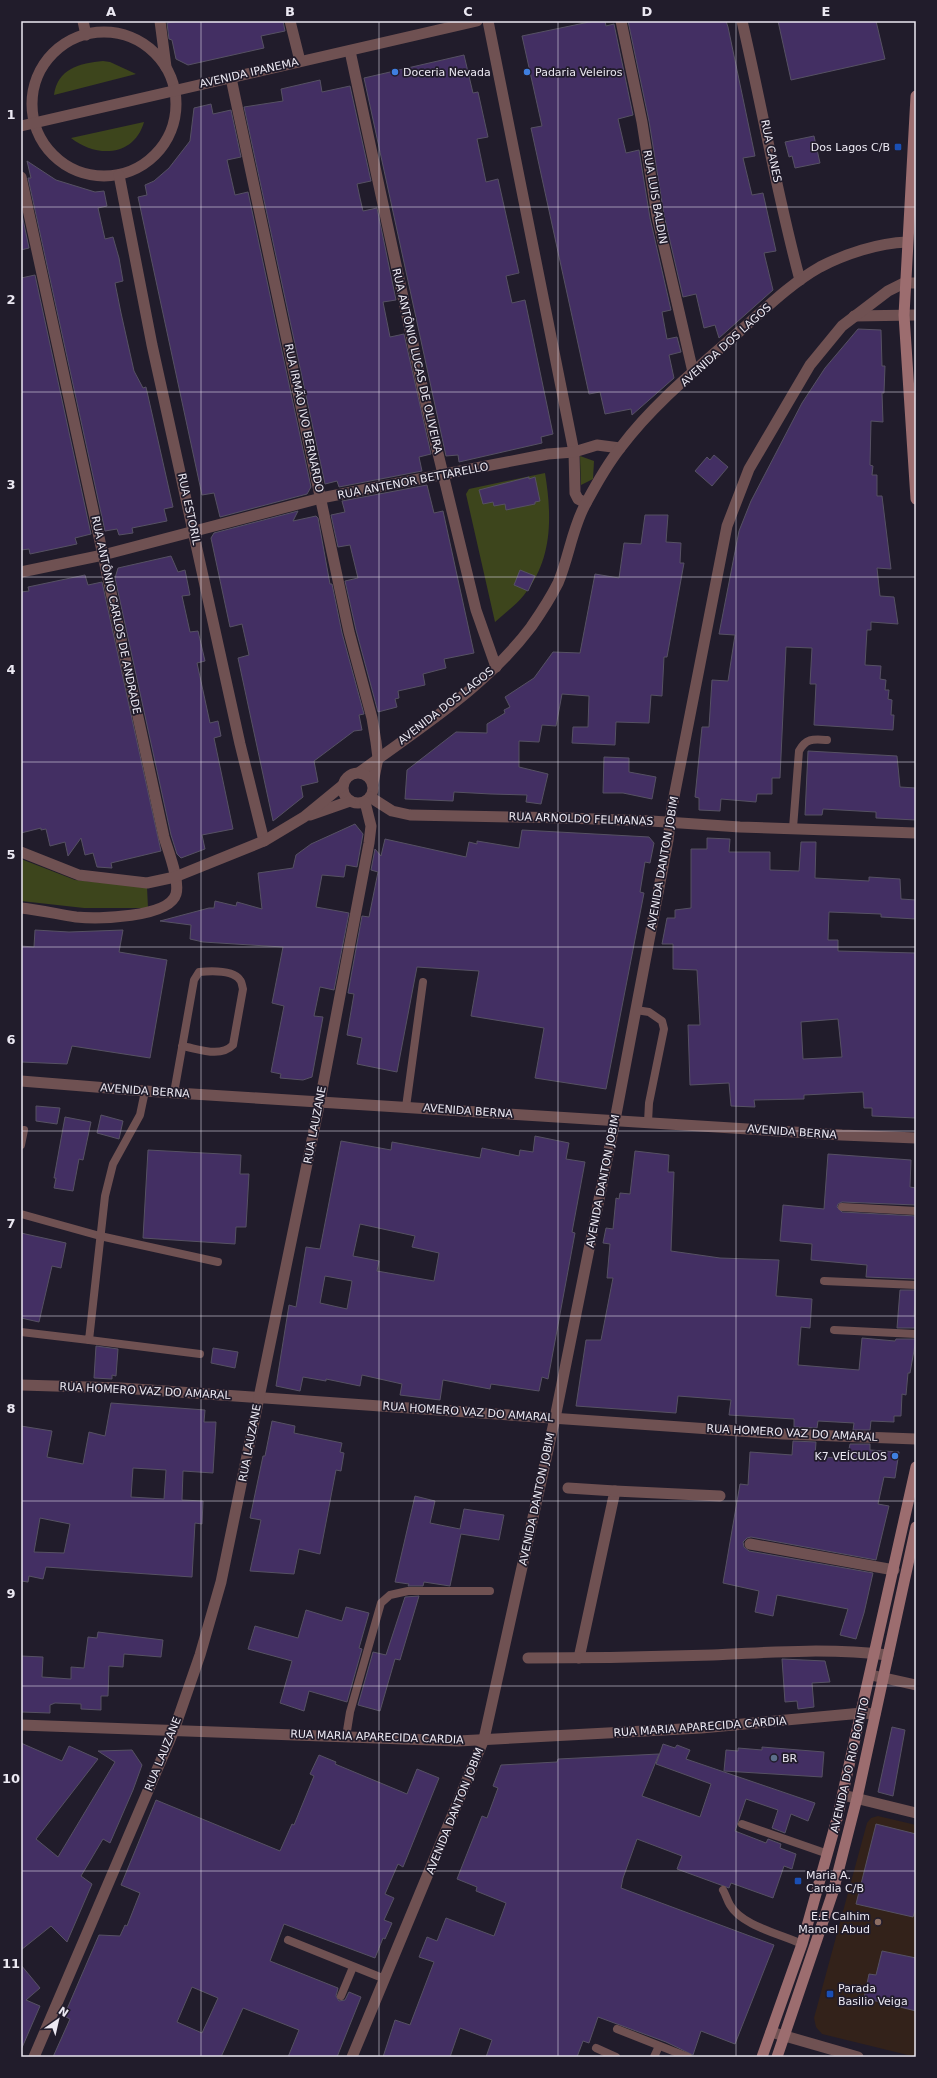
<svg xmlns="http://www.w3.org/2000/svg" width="937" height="2078" viewBox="0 0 937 2078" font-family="'DejaVu Sans',sans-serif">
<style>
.education{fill:#33221a}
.green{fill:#3d451c}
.building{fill:#432f63;stroke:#565163;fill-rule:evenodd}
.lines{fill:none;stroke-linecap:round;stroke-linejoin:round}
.service{stroke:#6f5152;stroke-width:8}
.minor{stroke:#6f5152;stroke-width:11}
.tertiary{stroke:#6f5152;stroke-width:11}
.secondary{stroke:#9c6d6f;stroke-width:11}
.grid{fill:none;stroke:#ebe8f2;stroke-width:1;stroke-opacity:0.55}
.shop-dot{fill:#3f7fe0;stroke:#211c2b;stroke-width:1.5}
.transit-dot{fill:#1a4fb4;stroke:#211c2b;stroke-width:1.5}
.service-dot{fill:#5c6f8a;stroke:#211c2b;stroke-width:1.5}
.education-dot{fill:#8d6e63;stroke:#211c2b;stroke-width:1.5}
.labels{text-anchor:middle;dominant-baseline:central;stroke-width:3.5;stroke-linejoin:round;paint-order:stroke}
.poi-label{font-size:11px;fill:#ebe8f2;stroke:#211c2b;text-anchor:start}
.street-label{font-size:11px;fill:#ebe8f2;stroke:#211c2b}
.neatline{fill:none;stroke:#ebe8f2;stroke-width:1.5}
.grid-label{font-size:13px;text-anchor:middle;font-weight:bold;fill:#ebe8f2}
</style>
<rect width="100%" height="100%" fill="#211c2b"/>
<!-- education -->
<polygon class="education" points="878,1816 916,1825 916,2057 822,2034 816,2027 814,2018 867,1823 871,1818"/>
<!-- green -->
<g class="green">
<path d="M103,61L110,62L136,74L54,95C57,69 80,63 103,61Z"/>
<path d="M144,122C134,157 96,158 71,138Z"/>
<polygon points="580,456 594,461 593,479 581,485"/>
<path d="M545,473C552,516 553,559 524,595C516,605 505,613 495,622L466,494L469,489Z"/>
<polygon points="21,859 75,880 147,887 148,908 84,908 21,901"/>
</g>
<!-- building -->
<g class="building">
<polygon points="178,21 283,21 285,31 261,36 264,48 188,65 176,59 172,40 169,39 167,23"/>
<polygon points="594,21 605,21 606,26 614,24 633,115 618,119 626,153 639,150 650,218 671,310 662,312 667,339 677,337 681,352 669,355 674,378 632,415 631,409 605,414 600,392 589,394 531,128 542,126 522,36"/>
<polygon points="628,21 726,21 728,27 755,156 743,158 752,195 763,193 776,251 764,253 773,290 719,338 715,325 704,328 696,294 683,297 664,215 649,121"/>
<polygon points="778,21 876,21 885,59 791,80"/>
<polygon points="464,55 473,93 478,92 488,137 477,139 486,182 498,179 519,273 506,276 512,303 525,300 553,434 541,437 542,443 459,462 458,455 446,456 364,78"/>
<polygon points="320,80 322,92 350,86 371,181 357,184 360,198 363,211 377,208 396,300 383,302 390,337 404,334 431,454 419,457 422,471 339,487 337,481 325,484 244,107 283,101 281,89"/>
<polygon points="211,104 213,114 231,110 241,157 227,160 235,195 248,192 311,487 307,494 220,517 214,493 202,495 138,197 147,195 145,185 154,181 169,168 190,141 194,108"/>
<polygon points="814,136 820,163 795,168 792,156 789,157 785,142"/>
<polygon points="27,161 56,180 95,192 104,191 107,206 98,208 105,239 113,237 119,258 123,281 115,283 121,313 134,371 143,388 146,387 173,507 164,509 167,521 132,528 133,533 119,535 117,529 105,531 28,178 31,178"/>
<polygon points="21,210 29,248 21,250"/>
<polygon points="35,275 91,534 75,538 77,544 30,554 29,549 21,550 21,278"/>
<polygon points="858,329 881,330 882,366 885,366 884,393 882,393 883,422 871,421 870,465 873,466 872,475 877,475 877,496 882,496 891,569 877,568 880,596 894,597 898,624 871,622 871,630 867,630 865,665 881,666 880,679 886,680 885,690 889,690 888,699 892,700 891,715 894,715 893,730 814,725 816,684 810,684 812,648 786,647 780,778 772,778 772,794 757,794 756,802 721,799 720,811 699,810 699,798 695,797 702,727 709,727 712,680 728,681 735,635 719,634 739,531 751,501 802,403 825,368"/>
<polygon points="714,455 728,467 712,486 695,471 707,457 710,460"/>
<polygon points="529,477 529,479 535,477 540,501 535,502 535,504 506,510 505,504 494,506 493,502 483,504 479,490"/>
<polygon points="427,485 434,513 443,511 474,653 444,659 446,668 423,674 425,685 398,691 399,698 395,699 397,707 378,712 356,630 345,581 358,578 350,545 338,547 331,515 345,512 342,501"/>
<polygon points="298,511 293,521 316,516 318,518 330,584 332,584 342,633 364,714 359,715 362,730 354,731 314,761 318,782 301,786 303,797 273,821 238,658 249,655 242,624 230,627 211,538 214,533"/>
<polygon points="645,515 668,515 666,542 681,543 680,563 684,563 667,657 664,657 662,696 651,695 649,723 616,722 615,745 572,743 573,727 588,727 589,696 562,694 556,726 542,725 539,742 519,741 519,767 548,774 541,804 526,802 527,795 491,794 454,792 453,801 405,799 407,770 456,732 487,733 487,724 505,713 504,710 510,707 505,697 534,678 553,652 580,653 595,574 619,578 624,543 641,544"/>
<polygon points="171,556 178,572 185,570 190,595 182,596 190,632 198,631 205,661 197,663 210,723 218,721 221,736 214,738 233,829 202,835 205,849 181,858 177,854 171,835 115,578 118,568"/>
<polygon points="520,570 535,576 528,591 514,585"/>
<polygon points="85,575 88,585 102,582 161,851 111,863 112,868 97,867 93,853 85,855 81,838 68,856 65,842 50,846 46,829 41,830 41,828 21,833 21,592 29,591 28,587"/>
<polygon points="808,751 897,756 900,787 916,788 916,820 876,818 876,812 823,809 822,815 805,815"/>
<polygon points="604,757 629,758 629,772 656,777 652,799 623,793 603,793"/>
<polygon points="355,824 363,834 357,867 346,865 344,877 322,875 316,907 349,913 334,990 320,987 314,1016 323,1017 312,1077 303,1080 280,1078 281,1074 271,1072 284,1006 272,1003 283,947 203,942 190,939 191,925 160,921 209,908 214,908 215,901 236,906 237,902 262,909 258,873 293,868 296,855 311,844"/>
<polygon points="522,830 649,837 654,843 650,863 645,862 640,892 644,893 606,1089 535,1078 544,1028 471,1016 479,971 417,967 397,1072 357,1064 362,1038 347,1035 354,994 348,993 362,916 369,917 378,872 371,870 375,849 381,856 385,839 466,857 469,842 477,844 477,841 519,848"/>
<path d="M707,838L730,839L729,852H770V870L799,871L801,842H816L815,878L869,881V877L900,879L901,899L916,900V919L881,917V914L829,912L828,940H838V951L916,953V1118L872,1116V1108H864L863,1092L804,1095V1099L754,1100L755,1107L731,1106L729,1083L690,1085L688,1025H700L697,970L673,969V944H662L667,918H675V910L691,908V849H707ZM838,1019L842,1057L803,1059L801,1022Z"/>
<polygon points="35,930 69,932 123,930 119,952 167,960 150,1058 72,1046 67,1064 21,1062 21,946 34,947"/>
<polygon points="36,1106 60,1108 57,1124 36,1121"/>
<polygon points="101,1115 123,1121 119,1139 97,1133"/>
<polygon points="65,1117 91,1122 83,1160 79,1159 73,1191 54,1188 56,1178 54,1178"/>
<path d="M535,1136L569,1143L566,1159L585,1162L572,1232L575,1233L548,1379L542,1377L539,1391L491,1384L490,1389L443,1380L440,1400L400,1395L402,1384L362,1375L360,1386L326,1379V1381L303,1377L300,1391L276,1386L289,1305L296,1307L306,1247L320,1249L341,1141L391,1150L392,1142L480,1158L482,1148L519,1156L520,1150L533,1152ZM360,1224L415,1236L412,1247L439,1253L434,1281L377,1271L379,1261L353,1256ZM325,1276L352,1281L347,1309L320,1303Z"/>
<polygon points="148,1150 241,1155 240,1174 249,1174 246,1227 236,1227 235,1244 143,1238"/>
<polygon points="635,1151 669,1155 668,1172 674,1172 671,1251 720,1258 779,1260 776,1296 812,1299 810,1328 801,1327 798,1365 859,1370 862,1338 895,1341 896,1339 916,1339 910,1373 908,1373 906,1395 902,1394 901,1416 894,1416 894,1422 871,1421 870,1430 853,1430 854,1423 818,1421 817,1428 794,1427 794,1419 729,1415 731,1400 678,1396 676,1413 576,1406 586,1340 601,1340 613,1278 607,1278 610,1244 603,1243 606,1228 613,1229 616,1198 619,1199 620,1193 630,1194"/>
<polygon points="828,1154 911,1160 910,1187 916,1188 916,1205 842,1202 838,1204 837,1207 842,1212 916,1216 916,1279 866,1277 867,1265 811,1260 812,1244 780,1241 783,1205 824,1209"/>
<polygon points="21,1233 66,1243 61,1268 52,1266 39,1322 21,1318"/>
<polygon points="900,1290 916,1290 914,1315 916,1315 916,1328 897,1328"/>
<polygon points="96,1346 118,1349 116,1376 112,1375 112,1379 94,1378"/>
<polygon points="213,1348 238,1352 235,1368 211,1363"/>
<path d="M111,1403L205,1410L204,1422H216L213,1473L183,1471L182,1500L203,1501L202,1524L195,1523L192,1577L46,1567L43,1579L29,1576L28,1582L21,1581V1426L52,1431L47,1457L83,1464L89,1432L105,1436ZM133,1468L166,1470L164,1499L131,1497ZM40,1518L70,1524L64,1553L34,1552Z"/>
<polygon points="272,1421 295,1426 294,1433 342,1443 340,1452 344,1453 341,1471 336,1470 320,1554 299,1549 294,1574 250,1571 261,1520 250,1518 263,1456 265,1456"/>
<polygon points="793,1441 816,1442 815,1456 847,1459 850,1444 870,1444 870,1450 899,1452 895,1478 884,1477 878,1504 889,1506 876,1560 751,1537 747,1538 743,1542 744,1547 749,1551 873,1573 864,1613 856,1639 840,1635 848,1609 777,1595 773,1616 755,1612 759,1591 723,1583 740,1484 748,1485 750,1452 792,1455"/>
<polygon points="415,1496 435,1501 430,1523 460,1529 464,1509 504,1515 499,1540 461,1534 450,1586 424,1582 423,1586 408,1586 409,1584 395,1582"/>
<polygon points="419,1596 400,1660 395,1659 380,1711 358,1705 373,1652 386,1655 405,1597"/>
<polygon points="346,1607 369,1613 359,1648 362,1649 347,1702 309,1691 304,1711 280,1703 292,1661 248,1649 255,1626 298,1638 306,1610 342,1621"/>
<polygon points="98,1632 163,1640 161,1657 124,1654 123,1667 109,1666 108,1696 101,1696 101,1710 81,1709 81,1704 55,1703 50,1705 50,1713 21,1712 21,1656 43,1657 42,1677 71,1679 71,1667 84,1668 88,1637 97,1638"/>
<polygon points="782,1659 825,1661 830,1682 812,1683 814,1707 798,1709 797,1701 785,1702"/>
<polygon points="892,1727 905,1730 893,1796 878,1792"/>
<polygon points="21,1743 62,1761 69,1746 98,1759 36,1839 58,1857 115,1762 98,1751 132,1750 142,1765 133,1790 110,1843 103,1839 81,1876 92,1884 67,1942 51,1926 21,1950"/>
<polygon points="663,1744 675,1748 677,1745 690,1750 686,1759 815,1803 808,1821 791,1814 785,1833 772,1828 778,1810 746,1799 735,1831 766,1843 768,1839 781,1844 780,1848 796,1854 792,1869 784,1866 773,1898 731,1883 729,1888 677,1869 682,1856 637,1839 623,1878 621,1888 774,1945 735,2044 701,2031 693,2055 666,2042 598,2017 589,2043 583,2041 577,2057 486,2057 492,2040 460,2028 450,2057 383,2057 395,2020 410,2025 434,1962 419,1957 427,1937 437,1941 446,1918 494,1936 506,1903 476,1891 477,1887 457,1879 482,1816 487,1818 498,1788 493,1786 501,1765 557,1762 558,1759 659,1754 642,1796 700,1817 711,1784 656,1764"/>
<polygon points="762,1747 824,1752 822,1777 724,1771 726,1750 738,1751 738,1748 762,1750"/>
<path d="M319,1755L336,1762L335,1764L407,1794L417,1769L439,1778L403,1867L398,1864L385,1894L394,1898L384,1920L392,1923L385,1939L383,1938L375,1958L284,1924L270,1961L338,1988L336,1996L339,2001L345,2000L349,1992L361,1997L337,2057H288L299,2030L243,2008L221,2057H53L70,2019L64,2016L99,1935L120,1936L125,1925L127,1926L140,1893L121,1885L156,1800L280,1851L292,1824L294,1825L314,1776L310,1774ZM192,1987L218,1998L202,2033L177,2022Z"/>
<polygon points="876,1824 916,1834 916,1907 913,1917 856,1904"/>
<polygon points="882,1951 916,1958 916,2011 864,1998 869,1974 876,1975"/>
<polygon points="21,1965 40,1988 26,2000 40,2006 21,2050"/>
</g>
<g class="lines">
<!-- service -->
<g class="service">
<path d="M793,828L799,751C806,738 813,739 827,740"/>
<polyline points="636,1010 649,1012 662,1021 664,1029 649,1103 648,1122"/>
<path d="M174,1093C181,1055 187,1018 194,980L199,972C210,971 233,970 240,980C242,982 242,986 243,989L233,1045C220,1058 199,1049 182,1046"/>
<polyline points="406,1107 423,982"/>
<polyline points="21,1145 24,1130"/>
<polyline points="842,1207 916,1211"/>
<polyline points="21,1214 100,1236 218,1262"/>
<polyline points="824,1281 916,1285"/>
<polyline points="834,1330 916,1334"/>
<polyline points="21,1332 89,1340 105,1196 113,1164 140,1115 145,1091"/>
<polyline points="89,1340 200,1354"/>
<polyline points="346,1737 350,1712 381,1603 390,1595 408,1591 490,1591"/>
<polyline points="742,1824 828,1854"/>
<path d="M723,1890C726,1895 727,1900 730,1905C742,1926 781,1934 802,1944"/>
<polyline points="288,1940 385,1979"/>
<polyline points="341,1996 353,1967"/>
<polyline points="617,2029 688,2057"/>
<polyline points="596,2048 616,2057"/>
<polyline points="654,2057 659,2046"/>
</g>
<!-- minor -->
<g class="minor">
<polyline points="83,21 86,35"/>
<polyline points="160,21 166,67"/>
<polyline points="290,21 300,61"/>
<polyline points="488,21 574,452 575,493 578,499 586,503"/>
<polyline points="621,21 642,122 657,216 693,372"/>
<path d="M742,21C762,107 777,195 800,280"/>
<circle cx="104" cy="104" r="72"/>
<polyline points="350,51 426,404 476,610 496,667"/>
<polyline points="231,78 349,632 372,718 376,742 378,758 373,783"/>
<polyline points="119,175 152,345 240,744 264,841"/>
<path d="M21,177L164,837C168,851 180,880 176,894C169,918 97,919 76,917C57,914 39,910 21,908"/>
<polyline points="854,316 916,315"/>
<polyline points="21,572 103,555 321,498 548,454 574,452 597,445 620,448"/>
<path d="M360,772C419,728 486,687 531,627C540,614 551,597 558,583C569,557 572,529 585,505C594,488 609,462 621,447C654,403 698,368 740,331C765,309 790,284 820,267C845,254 878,243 907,242"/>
<circle cx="358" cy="788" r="15"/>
<polyline points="370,797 392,811 410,815 567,818 651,821 740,827 916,833"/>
<polyline points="310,815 350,801"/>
<polyline points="21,852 79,875 147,883 175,877 264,841 304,817 343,785"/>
<polyline points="21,1081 145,1091 842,1135 916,1138"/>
<polyline points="21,1385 121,1388 783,1434 916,1439"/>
<polyline points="568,1488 615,1491 579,1658"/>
<polyline points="615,1491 720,1496"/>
<polyline points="750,1544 894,1570"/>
<path d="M528,1658C590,1658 651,1657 713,1655C771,1652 830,1648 888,1655"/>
<polyline points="871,1675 916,1685"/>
<polyline points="21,1725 458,1741 701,1728 862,1713 875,1714"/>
<polyline points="843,1795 916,1813"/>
<polyline points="771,2032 858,2057"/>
<polyline points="34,2057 174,1730 200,1655 221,1582 320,1101 369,843 371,826 365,802"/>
<polyline points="352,2057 484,1739 555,1418 615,1120 668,840 672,807 727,526 749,469 810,365 842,326 888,291 904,283 916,283"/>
</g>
<!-- tertiary -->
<polyline class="tertiary" points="21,126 477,21"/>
<!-- secondary -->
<g class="secondary">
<polyline points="916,96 904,315 916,499"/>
<polyline points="762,2057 802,1944 837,1819 916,1467"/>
<polyline points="777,2057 833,1892 857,1798 916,1527"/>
</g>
</g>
<!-- grid -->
<path class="grid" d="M201,21V2057M379,21V2057M558,21V2057M736,21V2057M21,207H916M21,392H916M21,577H916M21,762H916M21,947H916M21,1131H916M21,1316H916M21,1501H916M21,1686H916M21,1871H916"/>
<!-- markers -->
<g class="shop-dot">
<circle cx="395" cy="72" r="4"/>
<circle cx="527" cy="72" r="4"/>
<circle cx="895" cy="1456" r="4"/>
</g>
<g class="transit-dot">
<rect x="894" y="143" width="8" height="8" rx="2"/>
<rect x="794" y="1877" width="8" height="8" rx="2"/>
<rect x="826" y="1990" width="8" height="8" rx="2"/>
</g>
<circle class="service-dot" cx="774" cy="1758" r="4"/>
<circle class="education-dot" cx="878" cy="1922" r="4"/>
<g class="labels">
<!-- poi labels -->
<g class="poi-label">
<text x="403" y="72">Doceria Nevada</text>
<text x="535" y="72">Padaria Veleiros</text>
<text x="890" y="147" text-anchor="end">Dos Lagos C/B</text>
<text x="887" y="1456" text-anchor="end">K7 VEÍCULOS</text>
<text x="782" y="1758">BR</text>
<text x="806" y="1875">Maria A.<tspan x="806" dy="13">Cardia C/B</tspan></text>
<text x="870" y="1916" text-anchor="end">E.E Calhim<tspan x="870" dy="13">Manoel Abud</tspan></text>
<text x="838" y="1988">Parada<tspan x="838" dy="13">Basilio Veiga</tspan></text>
</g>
<!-- street labels -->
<g class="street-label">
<text transform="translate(249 73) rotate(-13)">AVENIDA IPANEMA</text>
<text transform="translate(771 151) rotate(78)">RUA CANES</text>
<text transform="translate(655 197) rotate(80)">RUA LUIS BALDIN</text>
<text transform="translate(726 345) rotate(-42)">AVENIDA DOS LAGOS</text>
<text transform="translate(417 361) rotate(77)">RUA ANTÔNIO LUCAS DE OLIVEIRA</text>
<text transform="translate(304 418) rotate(78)">RUA IRMÃO IVO BERNARDO</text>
<text transform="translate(413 481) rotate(-11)">RUA ANTENOR BETTARELLO</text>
<text transform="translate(189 509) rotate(78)">RUA ESTORIL</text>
<text transform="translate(116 615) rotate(78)">RUA ANTÔNIO CARLOS DE ANDRADE</text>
<text transform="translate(446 706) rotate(-38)">AVENIDA DOS LAGOS</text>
<text transform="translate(581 819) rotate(2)">RUA ARNOLDO FELMANAS</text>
<text transform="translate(663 863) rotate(-80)">AVENIDA DANTON JOBIM</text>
<text transform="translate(145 1091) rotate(4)">AVENIDA BERNA</text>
<text transform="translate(468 1111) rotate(4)">AVENIDA BERNA</text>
<text transform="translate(315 1125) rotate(-79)">RUA LAUZANE</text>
<text transform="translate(792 1132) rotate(4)">AVENIDA BERNA</text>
<text transform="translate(603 1181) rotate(-79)">AVENIDA DANTON JOBIM</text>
<text transform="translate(145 1391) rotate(3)">RUA HOMERO VAZ DO AMARAL</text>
<text transform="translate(468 1412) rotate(4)">RUA HOMERO VAZ DO AMARAL</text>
<text transform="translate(792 1433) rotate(3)">RUA HOMERO VAZ DO AMARAL</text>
<text transform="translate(250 1443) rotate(-79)">RUA LAUZANE</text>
<text transform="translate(537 1499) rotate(-78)">AVENIDA DANTON JOBIM</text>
<text transform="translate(700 1727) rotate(-4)">RUA MARIA APARECIDA CARDIA</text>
<text transform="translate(377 1737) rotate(2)">RUA MARIA APARECIDA CARDIA</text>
<text transform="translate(163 1754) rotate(-68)">RUA LAUZANE</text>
<text transform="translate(850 1765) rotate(-77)">AVENIDA DO RIO BONITO</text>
<text transform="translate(455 1811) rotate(-68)">AVENIDA DANTON JOBIM</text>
</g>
</g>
<!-- border -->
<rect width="937" height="2078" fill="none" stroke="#211c2b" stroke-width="44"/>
<!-- north arrow -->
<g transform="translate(58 2020) rotate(34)" stroke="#211c2b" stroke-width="3" paint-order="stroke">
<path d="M0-3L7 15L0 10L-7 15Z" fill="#ebe8f2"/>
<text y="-6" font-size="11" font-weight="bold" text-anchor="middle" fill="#ebe8f2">N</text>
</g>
<rect x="22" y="22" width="893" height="2034" class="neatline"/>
<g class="grid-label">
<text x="111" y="16">A</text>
<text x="290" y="16">B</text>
<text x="468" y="16">C</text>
<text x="647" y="16">D</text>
<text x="826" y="16">E</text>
<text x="11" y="119">1</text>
<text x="11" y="304">2</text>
<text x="11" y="489">3</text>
<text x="11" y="674">4</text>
<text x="11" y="859">5</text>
<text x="11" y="1044">6</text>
<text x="11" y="1228">7</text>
<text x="11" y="1413">8</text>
<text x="11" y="1598">9</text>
<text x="11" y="1783">10</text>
<text x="11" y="1968">11</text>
</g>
</svg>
